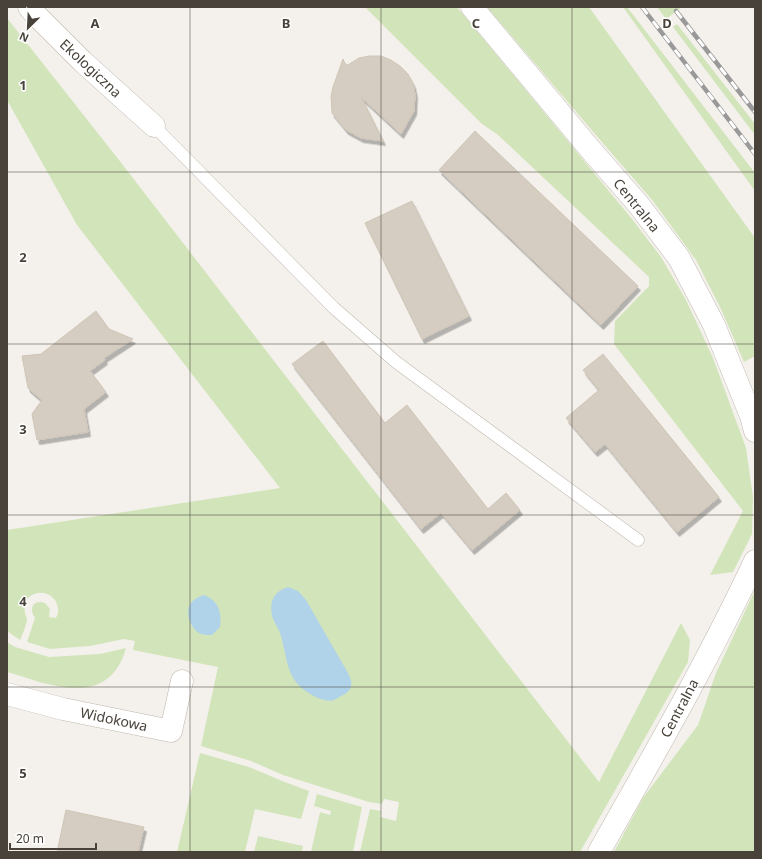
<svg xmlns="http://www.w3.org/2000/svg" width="762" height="859" viewBox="0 0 762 859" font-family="'Noto Sans',sans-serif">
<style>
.green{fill:#d2e4ba}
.water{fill:#b0d3e9}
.building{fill:#d5cdc2;stroke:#cfc5b6;filter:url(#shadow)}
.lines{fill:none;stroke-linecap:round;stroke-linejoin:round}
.lane-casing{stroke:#bfb9af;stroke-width:13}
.street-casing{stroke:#bfb9af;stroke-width:23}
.lane{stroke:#fff;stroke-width:12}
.street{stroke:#fff;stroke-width:22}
.rail-casing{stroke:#999;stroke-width:4.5}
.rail{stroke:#fff;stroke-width:3;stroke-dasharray:9;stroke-linecap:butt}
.grid{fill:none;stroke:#48423a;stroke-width:1;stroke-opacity:0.55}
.labels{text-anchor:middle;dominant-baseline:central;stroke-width:3;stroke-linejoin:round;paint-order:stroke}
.street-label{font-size:14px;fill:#48423a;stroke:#fff}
.grid-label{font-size:13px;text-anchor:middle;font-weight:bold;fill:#48423a;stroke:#fff;stroke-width:3;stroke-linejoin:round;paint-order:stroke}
</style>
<defs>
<filter id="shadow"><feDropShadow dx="2.5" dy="4.5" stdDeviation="0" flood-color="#0004"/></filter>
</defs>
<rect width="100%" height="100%" fill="#f4f1ec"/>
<!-- green -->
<g class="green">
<polygon points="365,7 457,7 632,219 661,257 686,300 713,358 746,448 753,497 752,534 733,572 710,575 743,511 614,344 615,321 649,286 649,277 497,134 482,124"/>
<polygon points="487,7 589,7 755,238 755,356 744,362 721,309 696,260 653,201 601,141"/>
<polygon points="623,7 627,7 755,173 755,191"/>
<polygon points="657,7 682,7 666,19"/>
<path d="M7,18L119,160L599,782L681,623L690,640L688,662L580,852H360L370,809L381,811L380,817L396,821L399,802L384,799L382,804L369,802L283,775L251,761L201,746L218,667L133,650L135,641L124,639L90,646L50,649L27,642L35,618C28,608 34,599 45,603L50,609L49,617L56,618C57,615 59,612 58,609C57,594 39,587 28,598C25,602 24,608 25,613C25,615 27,617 27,619C27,623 22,636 20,640L7,631V530L280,488L77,225L7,100Z"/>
<polygon points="677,24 755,124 755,135 673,27"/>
<polygon points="755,590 755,852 614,852 643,798 698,725 716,673"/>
<path d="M7,642L15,647L49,657L100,654L126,648C113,694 78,692 39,682C28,678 18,675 7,672Z"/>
<polygon points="200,753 249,767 282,781 309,791 301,819 255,809 245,852 177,852"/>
<polygon points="317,794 362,807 353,852 311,852 320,812 330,815 331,811 314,806"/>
<polygon points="258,836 303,846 302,852 254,852"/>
</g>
<!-- water -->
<g class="water">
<path d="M288,587L298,591L306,600L348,673C352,681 354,688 345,694C341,696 338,698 334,700C324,703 311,695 303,689C287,676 287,659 282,640C281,634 278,628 275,623C274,620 272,618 272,615C269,600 275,591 288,587Z"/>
<path d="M204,595C219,601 222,613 220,627L212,635C207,635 203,635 199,633C191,628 186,615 189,607C191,600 198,597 204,595Z"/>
</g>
<!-- building -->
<g class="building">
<polygon points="369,56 381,56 391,60 400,66 408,74 413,84 415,94 414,111 401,134 361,97 383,141 361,138 346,130 332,113 331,96 333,87 343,59 346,66 359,58"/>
<polygon points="475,131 638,286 601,325 439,170"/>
<polygon points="412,201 469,316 422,339 365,223"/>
<polygon points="96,311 109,329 133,339 104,358 105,360 90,371 106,392 84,409 88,432 37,440 32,414 42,400 28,388 22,356 41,354"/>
<polygon points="323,341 385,423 407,405 488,509 506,493 520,510 472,550 441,513 421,529 292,364"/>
<polygon points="603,354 719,497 677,532 605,444 595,452 566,418 599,390 583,370"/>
<polygon points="66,810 144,827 138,852 57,852"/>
</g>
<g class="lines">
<!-- lane casing -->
<g class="lane-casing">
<polyline id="lane" points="154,126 334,308 396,362 638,540"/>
</g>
<!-- street casing -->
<g class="street-casing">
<g id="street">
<polyline points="29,7 35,14 82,61 154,126"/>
<polyline points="472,7 590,149 638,204 679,258 714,325 751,416 755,431"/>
<polyline points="7,694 63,709 171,731 182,681"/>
<path d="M599,852C653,756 708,661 755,561"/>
</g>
</g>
<!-- lane -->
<use href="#lane" class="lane"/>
<!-- street -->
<use href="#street" class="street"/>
<!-- rail casing -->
<g class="rail-casing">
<g id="rail">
<polyline points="642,7 755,154"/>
<polyline points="676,11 755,112"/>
</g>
</g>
<!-- rail -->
<use href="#rail" class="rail"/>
</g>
<!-- grid -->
<path class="grid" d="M190,7V852M381,7V852M572,7V852M7,172H755M7,344H755M7,515H755M7,687H755"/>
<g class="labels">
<!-- street labels -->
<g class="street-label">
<text transform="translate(91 68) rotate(43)">Ekologiczna</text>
<text transform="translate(637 205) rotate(51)">Centralna</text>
<text transform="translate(679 708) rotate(-62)">Centralna</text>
<text transform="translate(114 719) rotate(12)">Widokowa</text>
</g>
</g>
<g class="grid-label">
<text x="95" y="28">A</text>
<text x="286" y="28">B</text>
<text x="476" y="28">C</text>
<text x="667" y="28">D</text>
<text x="23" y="90">1</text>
<text x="23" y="262">2</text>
<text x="23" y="434">3</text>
<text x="23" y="606">4</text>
<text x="23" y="778">5</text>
</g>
<!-- border -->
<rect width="762" height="859" fill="none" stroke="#48423a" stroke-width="16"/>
<!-- north arrow -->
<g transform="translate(28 28) rotate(204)" stroke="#ffffff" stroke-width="3" paint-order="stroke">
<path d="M0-3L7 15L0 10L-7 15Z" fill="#48423a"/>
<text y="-6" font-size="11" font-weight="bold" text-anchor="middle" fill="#48423a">N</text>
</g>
<!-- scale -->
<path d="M10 843v6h86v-6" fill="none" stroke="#48423a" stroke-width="2"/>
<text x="16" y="843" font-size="12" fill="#48423a" stroke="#ffffff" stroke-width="3" paint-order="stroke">20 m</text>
</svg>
